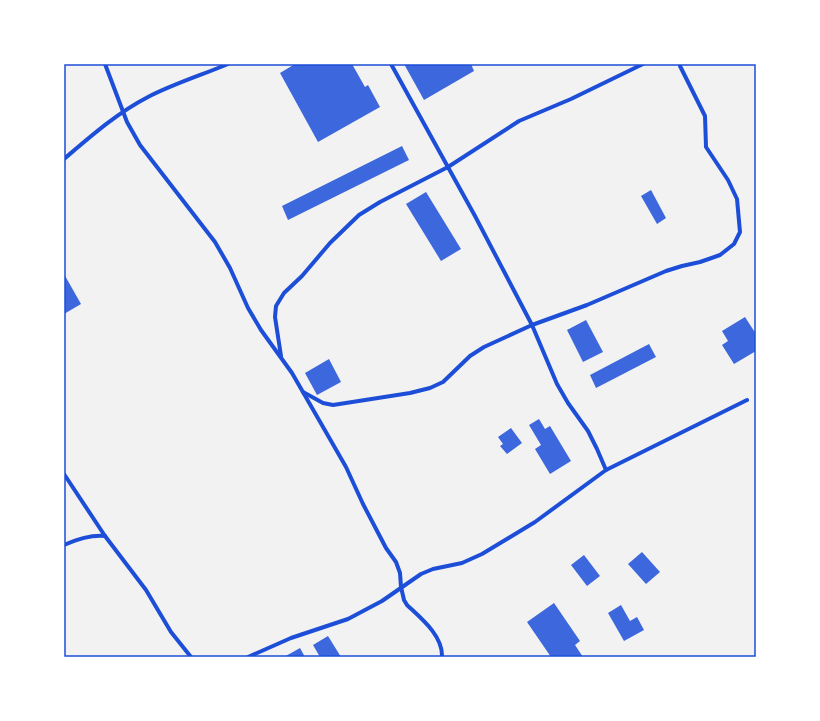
<svg xmlns="http://www.w3.org/2000/svg" width="820" height="721" viewBox="0 0 820 721" font-family="Figtree,sans-serif">
<style>
.building{fill:#3d67dc}
.lines{fill:none;stroke-linecap:round;stroke-linejoin:round}
.minor{stroke:#1d4ed8;stroke-width:4}
.neatline{fill:none;stroke:#1d4ed8;stroke-width:1.5}
</style>
<rect width="100%" height="100%" fill="#f2f2f2"/>
<!-- building -->
<g class="building">
<polygon points="295,64 352,64 365,87 368,85 380,107 318,142 280,73"/>
<polygon points="404,64 471,64 474,71 424,100"/>
<polygon points="402,146 409,160 288,220 282,206"/>
<polygon points="651,190 666,218 657,224 641,196"/>
<polygon points="426,192 461,249 441,261 406,204"/>
<polygon points="64,274 81,304 64,314"/>
<polygon points="745,317 756,334 756,351 734,364 722,345 728,341 722,331"/>
<polygon points="586,320 603,352 583,362 567,330"/>
<polygon points="649,344 656,357 596,388 590,375"/>
<polygon points="329,359 341,382 317,395 305,373"/>
<polygon points="539,419 545,429 550,426 571,461 550,474 535,449 541,445 529,425"/>
<polygon points="511,428 522,443 507,454 500,446 503,444 498,437"/>
<polygon points="642,552 660,572 646,584 628,564"/>
<polygon points="584,555 600,576 587,586 571,565"/>
<polygon points="554,603 580,641 575,645 583,657 551,657 527,622"/>
<polygon points="621,605 630,621 637,617 644,630 624,641 608,613"/>
<polygon points="328,636 341,657 320,657 313,645"/>
<polygon points="300,648 305,657 284,657"/>
</g>
<g class="lines">
<!-- minor -->
<g class="minor">
<path d="M105,64L127,122L140,145L215,242L230,268L248,308L261,330L292,373L346,467L363,504L386,548L396,562L400,573L401,587L404,600L407,605C422,619 443,636 442,657"/>
<polyline points="391,64 475,216 532,325 557,384 568,403 588,431 597,449 606,470"/>
<path d="M64,159C91,136 117,113 148,97C173,84 202,75 228,64"/>
<polyline points="281,356 275,317 276,306 284,293 302,276 330,243 359,215 380,202 448,167 519,121 571,99 643,64"/>
<polyline points="303,392 323,403 333,405 410,393 430,388 443,382 470,356 484,347 532,325 587,305 666,271 682,266 700,262 720,255 734,244 740,232 737,199 728,180 706,147 705,116 680,66"/>
<polyline points="64,474 105,536 146,590 171,632 191,657"/>
<path d="M64,545C78,539 90,535 105,536"/>
<polyline points="248,657 291,638 348,619 382,601 421,574 433,569 462,563 482,554 535,522 606,470 747,400"/>
</g>
</g>
<!-- border -->
<rect width="820" height="721" fill="none" stroke="#ffffff" stroke-width="130"/>
<rect x="65" y="65" width="690" height="591" class="neatline"/>
</svg>
